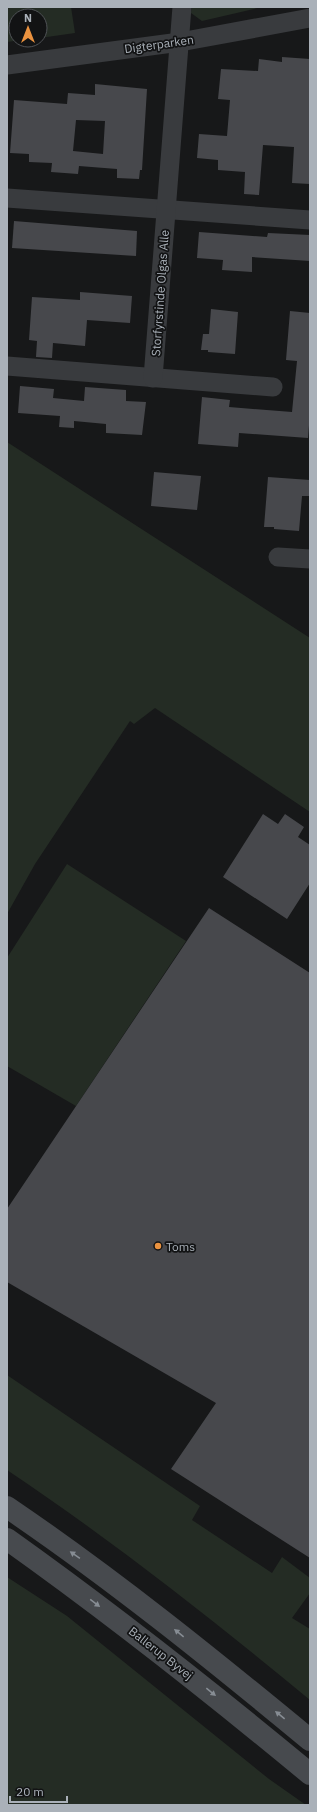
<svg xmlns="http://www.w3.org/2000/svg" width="317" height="1812" viewBox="0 0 317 1812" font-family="'IBM Plex Sans',sans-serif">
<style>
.green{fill:#242c24}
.building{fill:#47484c;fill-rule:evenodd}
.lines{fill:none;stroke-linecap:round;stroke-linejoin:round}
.street{stroke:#393b3e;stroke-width:19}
.secondary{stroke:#474a4e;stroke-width:22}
.oneway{fill:#878d94}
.poi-dot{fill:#ea923f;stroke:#121314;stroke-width:1.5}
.labels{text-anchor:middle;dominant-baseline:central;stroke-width:3.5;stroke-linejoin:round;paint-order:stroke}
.street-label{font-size:12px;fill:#aab1b9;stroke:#121314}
.poi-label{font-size:12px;fill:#aab1b9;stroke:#121314;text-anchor:start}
</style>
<rect width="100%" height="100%" fill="#171819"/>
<!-- green -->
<g class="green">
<polygon points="7,7 71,7 75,33 40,38 40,16 16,16 16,40 22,40 7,42"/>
<polygon points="192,7 262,7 202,21 191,13"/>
<polygon points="7,442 310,638 310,812 155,708 134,724 130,721 35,864 7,914"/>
<polygon points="67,864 186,941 76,1106 7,1066 7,958"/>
<path d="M7,1375L200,1506L192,1520L272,1573L282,1557L310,1578V1593L292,1618L310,1629V1700C212,1619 113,1541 7,1470Z"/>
<polygon points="7,1577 67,1616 269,1779 306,1805 7,1805"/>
</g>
<!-- building -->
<g class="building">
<polygon points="282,57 310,59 310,184 292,183 294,147 263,145 259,195 244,194 245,172 218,170 218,160 197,158 199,134 227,136 230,100 218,99 221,69 258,71 259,59 282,62"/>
<path d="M95,84L147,89L142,170H140L139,179L117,178V169L79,166L78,174L51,172L52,163L29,162V154L10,153L14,100L67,104L68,93L95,95ZM76,120L105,121L103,154L73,151Z"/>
<polygon points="14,221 137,231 136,256 12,248"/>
<polygon points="199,232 267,237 268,233 310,235 310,261 252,257 252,272 222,270 223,260 197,258"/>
<polygon points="80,292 132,296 130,323 87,320 85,346 53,343 52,358 36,357 37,341 29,340 32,297 80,300"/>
<polygon points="211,309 238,312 235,354 208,352 208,350 201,350 203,334 209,334"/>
<polygon points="290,311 310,313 310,413 308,438 239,433 238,447 198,444 202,397 230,400 229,407 292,412 297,361 286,360"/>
<polygon points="20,386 54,389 53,398 84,401 85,387 126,390 126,401 146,402 142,435 106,433 106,424 74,421 74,428 59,427 60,416 18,413"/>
<polygon points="154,472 201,476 197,510 151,506"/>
<polygon points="268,477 310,480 310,496 302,496 299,531 274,529 274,527 264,527"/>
<polygon points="263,814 278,824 285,814 304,827 298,837 310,845 310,883 287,919 223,877"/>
<polygon points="209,908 310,973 310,1558 171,1469 216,1403 7,1282 7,1209"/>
</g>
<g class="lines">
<!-- street -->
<g class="street">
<polyline points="7,65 180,42 310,18"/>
<polyline points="7,198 310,220"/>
<polyline points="7,366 273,387"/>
<polyline points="153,378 182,7"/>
<polyline points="278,557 310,559"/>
</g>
<!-- secondary -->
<g class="secondary">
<path d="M7,1507C113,1579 212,1659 310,1740"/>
<path d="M7,1539C111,1613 211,1692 310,1774"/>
</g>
</g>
<!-- one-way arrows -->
<defs><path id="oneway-solid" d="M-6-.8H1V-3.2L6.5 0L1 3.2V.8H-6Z"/></defs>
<g class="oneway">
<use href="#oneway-solid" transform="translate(75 1555) rotate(-145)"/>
<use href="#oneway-solid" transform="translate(95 1603) rotate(37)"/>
<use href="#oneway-solid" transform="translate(179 1633) rotate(-141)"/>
<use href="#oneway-solid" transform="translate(211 1692) rotate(39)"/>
<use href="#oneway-solid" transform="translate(280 1715) rotate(-141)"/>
</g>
<!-- markers -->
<circle class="poi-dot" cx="158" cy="1246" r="4"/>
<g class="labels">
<!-- street labels -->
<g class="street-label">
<text transform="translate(159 44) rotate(-8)">Digterparken</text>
<text transform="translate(160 293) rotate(-86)">Storfyrstinde Olgas Alle</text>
<text transform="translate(161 1653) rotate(38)">Ballerup Byvej</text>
</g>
<!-- poi labels -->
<g class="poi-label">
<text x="166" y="1246">Toms</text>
</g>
</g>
<!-- border -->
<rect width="317" height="1812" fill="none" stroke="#aab1b9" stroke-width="16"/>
<!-- north arrow -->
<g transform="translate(28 28)"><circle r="19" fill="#121314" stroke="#4f5256"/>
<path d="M0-3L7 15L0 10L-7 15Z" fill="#ea923f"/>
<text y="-6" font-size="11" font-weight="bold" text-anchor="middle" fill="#aab1b9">N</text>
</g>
<!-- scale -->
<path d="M10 1796v6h57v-6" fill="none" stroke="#aab1b9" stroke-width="2"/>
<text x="16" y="1796" font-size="12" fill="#aab1b9" stroke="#121314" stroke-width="3" paint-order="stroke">20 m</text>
</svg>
